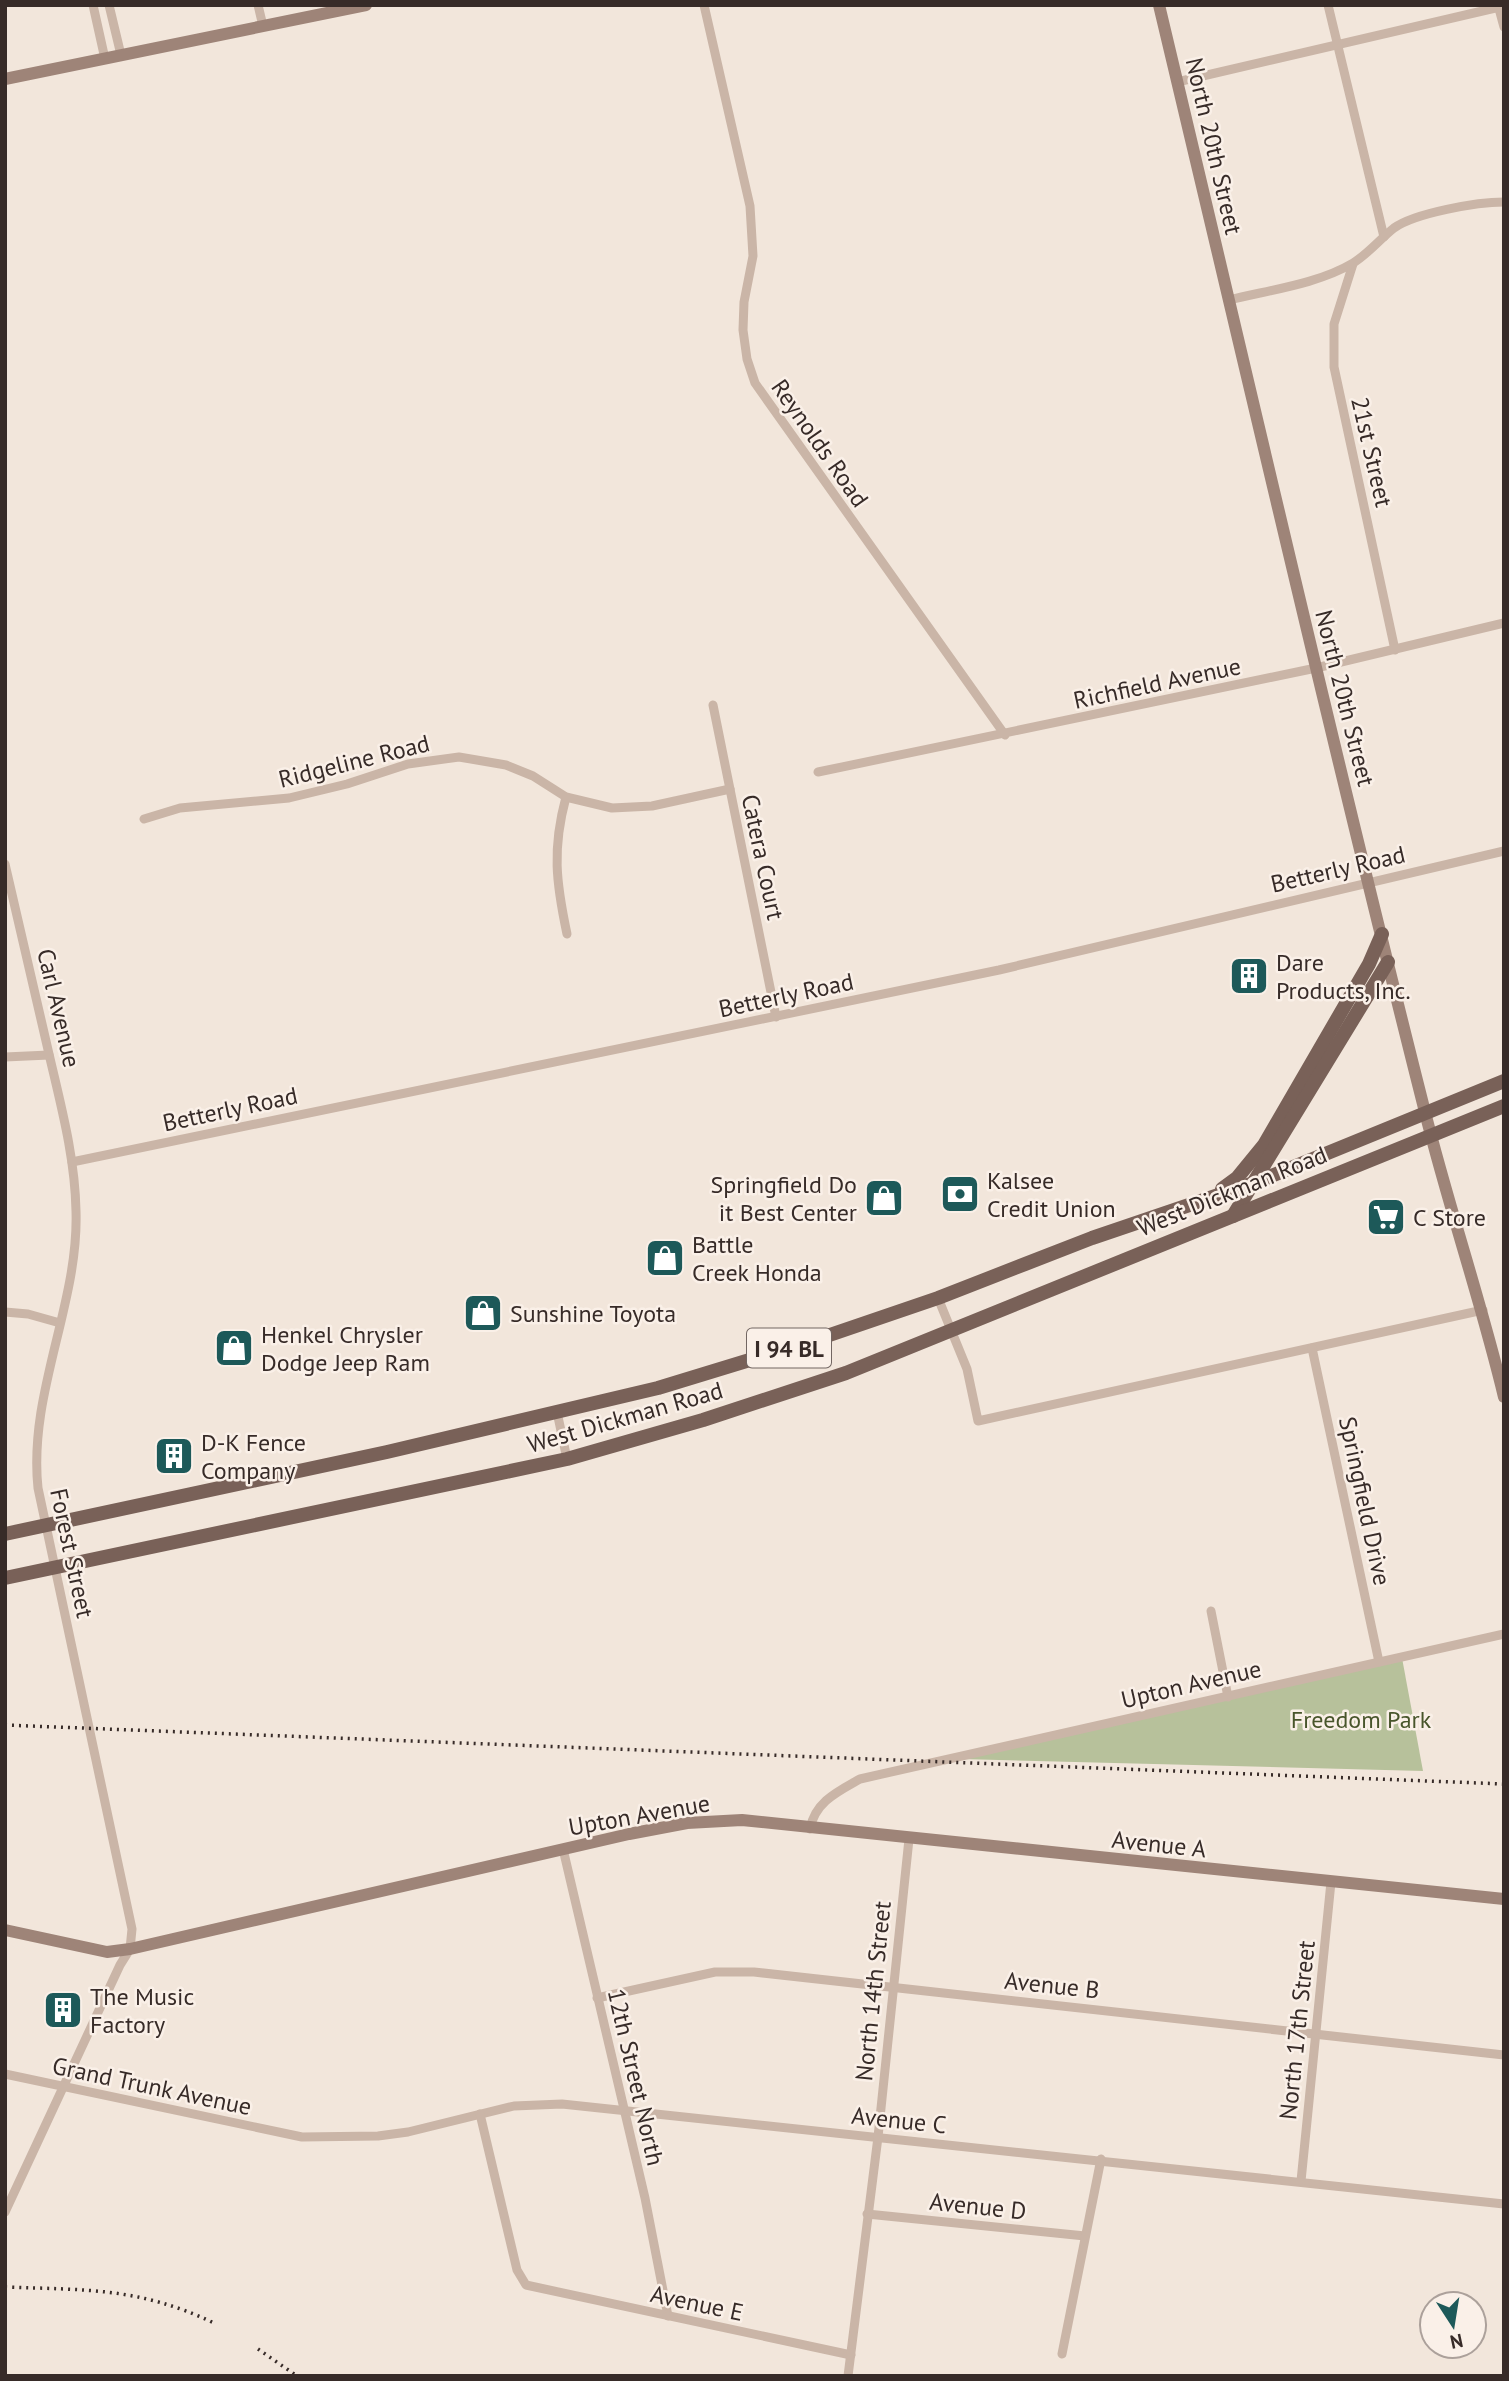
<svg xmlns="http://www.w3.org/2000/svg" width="1509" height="2381" viewBox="0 0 1509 2381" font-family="'PT Sans',sans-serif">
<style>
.green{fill:#b7c19b}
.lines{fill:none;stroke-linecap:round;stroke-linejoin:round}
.street{stroke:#cab5a7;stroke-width:9}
.secondary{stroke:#9e8478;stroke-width:12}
.primary{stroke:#796158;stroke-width:14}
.rail{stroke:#372b28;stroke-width:3.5;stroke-dasharray:2 5;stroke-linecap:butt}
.labels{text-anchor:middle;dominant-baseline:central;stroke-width:5;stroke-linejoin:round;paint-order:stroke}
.shield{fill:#faf0e8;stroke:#726662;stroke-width:2}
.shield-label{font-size:23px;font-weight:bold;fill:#372b28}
.street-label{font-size:24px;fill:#372b28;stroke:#faf0e8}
.poi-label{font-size:24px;fill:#372b28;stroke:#faf0e8;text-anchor:start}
.park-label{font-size:24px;fill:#48552b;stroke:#faf0e8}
</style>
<rect width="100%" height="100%" fill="#f2e6db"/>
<!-- green -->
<polygon class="green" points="1402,1658 1423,1771 961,1759"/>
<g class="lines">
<!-- street -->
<g class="street">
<polyline points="93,5 105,59"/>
<polyline points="109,5 121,55"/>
<polyline points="258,5 263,26"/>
<polyline points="704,5 750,206 753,256 744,302 743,330 747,359 755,383 1005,735"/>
<polyline points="1328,5 1384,237"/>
<polyline points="1498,5 1504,27"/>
<polyline points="1177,82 1504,6"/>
<polyline points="1353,264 1334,324 1334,367 1395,650"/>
<path d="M1229,300C1269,290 1318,284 1353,263C1368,254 1380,239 1394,228C1415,213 1477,202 1504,202"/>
<polyline points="713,705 776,1017"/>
<polyline points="818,772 1316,668 1504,623"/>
<path d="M566,797C552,849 556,882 567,934"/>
<polyline points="144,819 180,808 289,798 347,784 408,764 459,757 506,765 533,776 566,797 612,808 652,806 730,789"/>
<path d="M5,864C20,927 34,991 49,1054C61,1106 75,1157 76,1211C79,1304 28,1393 38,1488L132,1929L130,1949L120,1965L5,2212"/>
<polyline points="5,1057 49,1055"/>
<polyline points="72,1162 999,970 1504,851"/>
<polyline points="938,1298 967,1369 978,1421 1483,1310"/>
<polyline points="5,1312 28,1314 60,1323"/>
<polyline points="1312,1348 1379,1662"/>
<polyline points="557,1412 567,1459"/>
<polyline points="1211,1611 1228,1697"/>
<path d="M810,1829C815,1802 837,1792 860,1779L1504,1634"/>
<polyline points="563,1849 645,2198 668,2316"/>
<polyline points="597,1998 715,1972 754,1972 1504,2055"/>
<polyline points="5,2074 302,2137 378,2136 408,2132 514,2106 562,2104 1504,2204"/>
<polyline points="480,2114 517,2270 526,2285 851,2355"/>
<polyline points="1301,2181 1331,1882"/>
<polyline points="867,2214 1085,2236"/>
<polyline points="1062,2354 1101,2159"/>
<polyline points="848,2376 878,2137 909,1839"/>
</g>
<!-- secondary -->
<g class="secondary">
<path d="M1159,5C1247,374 1332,744 1425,1112C1449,1208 1481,1301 1504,1397"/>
<polyline points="5,79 366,5"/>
<polyline points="5,1930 107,1952 130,1949 629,1834 687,1823 742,1820 1504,1899"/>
</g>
<!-- primary -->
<g class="primary">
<polyline points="1222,1189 1237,1178 1264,1145 1369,964 1382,934"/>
<polyline points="1233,1216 1388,962"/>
<polyline points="5,1534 387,1452 658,1388 815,1340 938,1298 1092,1238 1254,1183 1504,1081"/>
<polyline points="5,1578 567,1459 703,1420 846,1373 1504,1106"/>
</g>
<!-- rail -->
<g class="rail">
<polyline points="5,1725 1504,1784"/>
<path d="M5,2287C86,2290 138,2287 214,2323"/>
<polyline points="258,2349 297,2376"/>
</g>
</g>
<!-- icons -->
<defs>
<g id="building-square" transform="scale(2.0125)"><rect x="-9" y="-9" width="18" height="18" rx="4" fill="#1d5959" stroke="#faf0e8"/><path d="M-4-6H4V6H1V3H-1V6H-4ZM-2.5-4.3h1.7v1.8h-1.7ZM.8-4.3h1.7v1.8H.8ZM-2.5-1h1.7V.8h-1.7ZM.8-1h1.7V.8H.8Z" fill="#fff"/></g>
<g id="bank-square" transform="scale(2.0125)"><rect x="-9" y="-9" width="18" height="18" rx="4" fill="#1d5959" stroke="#faf0e8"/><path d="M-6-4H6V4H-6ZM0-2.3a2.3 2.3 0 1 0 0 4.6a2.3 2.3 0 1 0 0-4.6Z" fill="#fff"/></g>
<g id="shop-square" transform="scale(2.0125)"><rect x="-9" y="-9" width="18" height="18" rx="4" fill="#1d5959" stroke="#faf0e8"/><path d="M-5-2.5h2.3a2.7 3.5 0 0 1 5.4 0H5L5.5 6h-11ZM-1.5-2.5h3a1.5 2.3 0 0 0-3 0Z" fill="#fff"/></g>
<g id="supermarket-square" transform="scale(2.0125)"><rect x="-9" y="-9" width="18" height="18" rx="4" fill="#1d5959" stroke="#faf0e8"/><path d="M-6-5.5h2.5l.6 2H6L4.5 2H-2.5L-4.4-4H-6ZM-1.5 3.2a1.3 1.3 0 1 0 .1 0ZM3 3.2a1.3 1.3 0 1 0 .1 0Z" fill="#fff"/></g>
</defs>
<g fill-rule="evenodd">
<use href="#building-square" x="1249" y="976"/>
<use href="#bank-square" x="960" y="1194"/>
<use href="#shop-square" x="884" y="1198"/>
<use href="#supermarket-square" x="1386" y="1217"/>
<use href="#shop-square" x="665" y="1258"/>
<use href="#shop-square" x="483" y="1313"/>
<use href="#shop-square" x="234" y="1348"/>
<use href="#building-square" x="174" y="1456"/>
<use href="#building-square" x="63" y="2010"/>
</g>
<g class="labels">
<!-- shield labels -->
<rect class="shield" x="747" y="1328.5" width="84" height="39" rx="5"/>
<g class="shield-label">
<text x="789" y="1348">I 94 BL</text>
</g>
<!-- street labels -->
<g class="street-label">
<text transform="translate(1214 146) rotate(77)">North 20th Street</text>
<text transform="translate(820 443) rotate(55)">Reynolds Road</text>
<text transform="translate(1372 452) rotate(77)">21st Street</text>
<text transform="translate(1157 683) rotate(-12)">Richfield Avenue</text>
<text transform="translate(1345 698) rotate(76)">North 20th Street</text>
<text transform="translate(354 761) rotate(-14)">Ridgeline Road</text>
<text transform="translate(763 857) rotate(78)">Catera Court</text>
<text transform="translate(1338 869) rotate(-13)">Betterly Road</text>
<text transform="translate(786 995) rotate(-12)">Betterly Road</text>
<text transform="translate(59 1008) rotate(77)">Carl Avenue</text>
<text transform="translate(230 1109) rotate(-12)">Betterly Road</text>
<text transform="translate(1232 1191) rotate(-22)">West Dickman Road</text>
<text transform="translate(625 1417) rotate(-16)">West Dickman Road</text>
<text transform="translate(1365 1501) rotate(78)">Springfield Drive</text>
<text transform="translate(72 1553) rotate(78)">Forest Street</text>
<text transform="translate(1191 1684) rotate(-13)">Upton Avenue</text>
<text transform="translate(639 1815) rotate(-10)">Upton Avenue</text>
<text transform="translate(1159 1844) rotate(6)">Avenue A</text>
<text transform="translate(1052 1985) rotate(6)">Avenue B</text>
<text transform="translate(873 1991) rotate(-84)">North 14th Street</text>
<text transform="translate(1297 2030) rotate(-84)">North 17th Street</text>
<text transform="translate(636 2077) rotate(77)">12th Street North</text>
<text transform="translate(152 2086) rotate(12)">Grand Trunk Avenue</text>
<text transform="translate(899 2120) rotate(6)">Avenue C</text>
<text transform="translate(978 2206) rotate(6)">Avenue D</text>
<text transform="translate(697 2303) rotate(12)">Avenue E</text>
</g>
<!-- poi labels -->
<g class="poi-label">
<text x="1276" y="962">Dare<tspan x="1276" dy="28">Products, Inc.</tspan></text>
<text x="987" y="1180">Kalsee<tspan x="987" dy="28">Credit Union</tspan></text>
<text x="857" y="1184" text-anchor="end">Springfield Do<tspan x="857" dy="28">it Best Center</tspan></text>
<text x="1413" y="1217">C Store</text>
<text x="692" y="1244">Battle<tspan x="692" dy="28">Creek Honda</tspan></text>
<text x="510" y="1313">Sunshine Toyota</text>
<text x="261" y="1334">Henkel Chrysler<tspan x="261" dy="28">Dodge Jeep Ram</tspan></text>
<text x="201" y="1442">D-K Fence<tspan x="201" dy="28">Company</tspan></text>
<text x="90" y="1996">The Music<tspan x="90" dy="28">Factory</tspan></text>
</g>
<!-- park labels -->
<g class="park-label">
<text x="1361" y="1719">Freedom Park</text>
</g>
</g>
<!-- border -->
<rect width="1509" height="2381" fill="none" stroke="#372b28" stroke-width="14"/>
<!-- north arrow -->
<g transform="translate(1453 2325) rotate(168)"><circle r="33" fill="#faf0e8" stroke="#aca19b" stroke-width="2"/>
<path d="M0-5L12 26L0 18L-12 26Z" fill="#1d5959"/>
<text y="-10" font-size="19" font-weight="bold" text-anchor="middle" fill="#372b28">N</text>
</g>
</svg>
